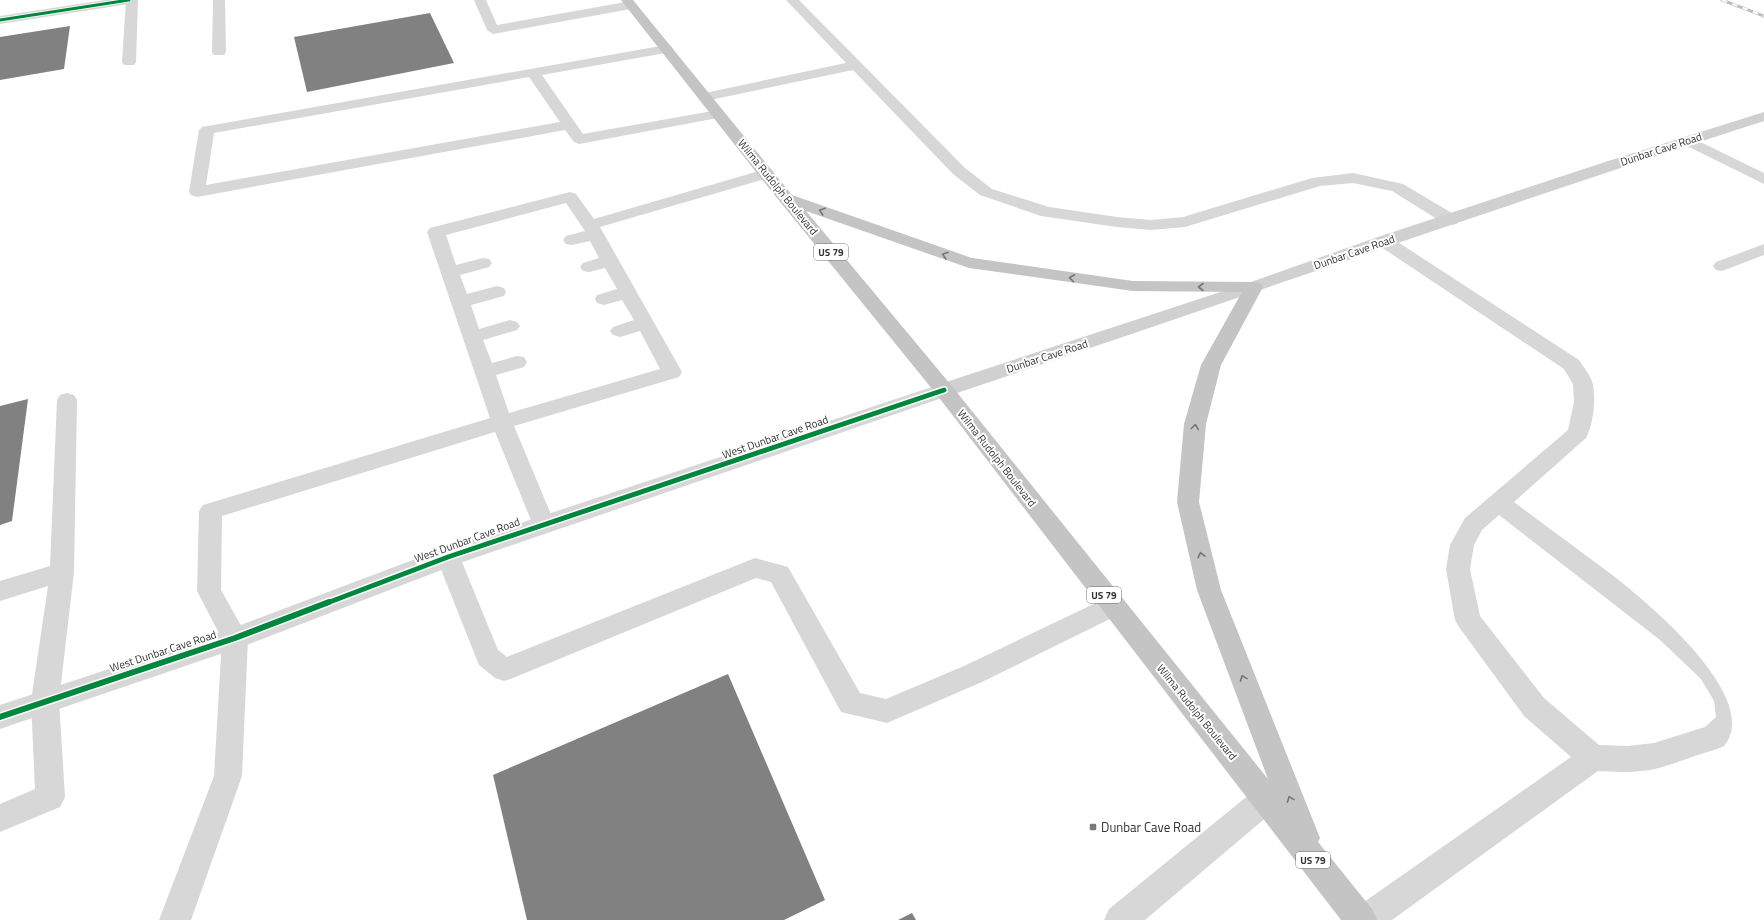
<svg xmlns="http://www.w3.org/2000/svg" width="1764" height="920" viewBox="0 0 1764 920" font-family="'Titillium Web',sans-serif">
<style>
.building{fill:#818181}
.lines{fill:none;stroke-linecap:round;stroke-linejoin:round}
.lane{fill:#d7d7d7;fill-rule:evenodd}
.street{fill:#d7d7d7;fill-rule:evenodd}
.secondary{fill:#d0d0d0;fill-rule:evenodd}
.highway{fill:#c4c4c4;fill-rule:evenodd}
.rail-casing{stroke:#bebebe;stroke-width:3}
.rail{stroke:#fff;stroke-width:2;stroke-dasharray:5.5;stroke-linecap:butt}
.cycleway-far2-casing{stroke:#fff;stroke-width:4.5}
.cycleway-far1-casing{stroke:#fff;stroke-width:8}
.cycleway-casing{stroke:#fff;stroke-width:9}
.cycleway-far2{stroke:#00873e;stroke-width:3}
.cycleway-far1{stroke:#00873e;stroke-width:5}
.cycleway{stroke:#00873e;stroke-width:6}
.oneway{stroke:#747474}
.poi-dot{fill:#7a7a7a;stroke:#fff;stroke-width:1.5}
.labels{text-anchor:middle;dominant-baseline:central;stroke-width:4;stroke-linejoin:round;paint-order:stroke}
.shield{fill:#fff;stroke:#707070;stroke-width:1}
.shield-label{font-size:10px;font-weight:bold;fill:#333}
.street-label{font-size:11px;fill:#333;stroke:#fff}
.near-poi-label{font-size:13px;fill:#333;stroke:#fff;text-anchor:start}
</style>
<rect width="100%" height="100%" fill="#fff"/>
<!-- building -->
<g class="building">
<polygon points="430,13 454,63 307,92 294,37"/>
<polygon points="70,26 64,69 0,80 0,37"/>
<polygon points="28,399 12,521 0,525 0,406"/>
<polygon points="728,674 825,900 784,920 527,920 493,775"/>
<polygon points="912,913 916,920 898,920"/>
</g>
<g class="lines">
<!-- lane -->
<g class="lane">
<polygon points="126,0 138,0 136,62 134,65 124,65 122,62"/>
<polygon points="213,0 225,0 226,52 224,55 214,55 212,52"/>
<polygon points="474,0 486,0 497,25 631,1 637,5 631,9 493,34 487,30"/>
<polygon points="786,0 799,0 965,168 992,189 1049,207 1117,217 1151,220 1183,217 1312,178 1353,173 1403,184 1457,216 1459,220 1457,224 1451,225 1445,224 1392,191 1353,183 1320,186 1185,227 1151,230 1117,227 1041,216 980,195 953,174 853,70 705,101 700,100 698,97 700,94 846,63"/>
<path d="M666,45L671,46L673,49L671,52L542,75L583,134L718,110L723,111L725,114L723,117L579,144L574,142L565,130L197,197L191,195L189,192L199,130L202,127ZM529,77L560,122L206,185L214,133Z"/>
<polygon points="1688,136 1764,173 1764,184 1683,144 1680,141 1683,138"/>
<path d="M766,169L772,171L774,174L772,177L600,227L682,372L679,377L514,426L555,524L551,530L543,533L535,530L495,432L222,516L221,590L248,638L242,776L191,920H159L214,776L222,639L197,591L199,511L203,505L490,418L427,232L430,228L570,192L576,194L594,219ZM566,203L585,231L566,236L563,240L566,244L572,245L590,241L599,258L583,263L580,267L583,271L589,272L605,268L617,289L597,295L595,299L597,303L604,305L622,300L634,320L613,327L610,331L613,335L620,337L640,331L660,369L509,413L496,375L524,367L527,362L524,357L517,356L492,363L483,340L517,330L520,326L517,322L510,320L479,329L471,305L504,296L506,292L504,288L497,286L467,294L460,275L489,267L492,263L489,259L483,258L456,265L446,235Z"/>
<path d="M1384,236L1390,237L1579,360C1584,368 1592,377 1593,385C1596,401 1593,425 1586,438L1514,502C1546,526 1579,550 1611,574C1645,600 1764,698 1724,746C1719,749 1710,751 1704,753C1688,758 1671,765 1655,769C1636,773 1616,772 1598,771L1392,920H1349L1354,909L1571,757L1524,716L1459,627L1455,620L1446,569L1450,545L1465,518L1568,430L1574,402L1573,384L1564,369L1378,245L1375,241L1378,237ZM1499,515L1660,640L1701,679L1714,701L1716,717L1705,727L1654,743L1628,746L1599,745L1544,698L1480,616L1470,569L1474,545L1482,530Z"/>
<polygon points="1764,244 1764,255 1722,271 1716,270 1713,266 1716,262"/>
<polygon points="67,393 74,395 77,400 74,572 59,701 65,797 60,807 0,832 0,804 35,789 31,701 48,586 0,601 0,581 50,566 57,400 60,395"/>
<polygon points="448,548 457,550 498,650 507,657 755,558 788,567 860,693 886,699 964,666 1104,599 1113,596 1122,599 1126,606 1122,613 982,682 887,723 841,712 771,582 756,578 513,678 504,681 495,678 479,665 436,557 439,550"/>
<polygon points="1266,785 1276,789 1281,799 1276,809 1145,920 1104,920 1109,909 1256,789"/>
</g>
<!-- street -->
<g class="street">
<polygon points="105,0 135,0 129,4 0,24 0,16"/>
<polygon points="944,383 951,385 954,390 951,395 457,564 244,646 0,729 0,705 230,629 439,550"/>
</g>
<!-- secondary -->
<path class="secondary" d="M1764,112V121C1492,209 1222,304 951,395L944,397L937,395L934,390L937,385L1248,283L1378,237L1602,163Z"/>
<!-- highway -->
<path class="highway" d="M621,0H633L792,195L972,258L1133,281L1254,282L1260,283L1263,287L1221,365L1206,424L1199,502L1221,590L1320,838L1318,842L1372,909L1377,920H1341L937,395L760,177ZM806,211L969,268L1133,291L1242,292L1201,365L1184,424L1177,502L1197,590L1268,779L951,385Z"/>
<!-- rail casing -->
<g class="rail-casing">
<polyline id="rail" points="1722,0 1764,16"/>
</g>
<!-- rail -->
<use href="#rail" class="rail"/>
<!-- cycleway-far2 casing -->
<g class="cycleway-far2-casing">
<polyline id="cycleway-far2" points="0,20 129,0"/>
</g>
<!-- cycleway-far1 casing -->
<g class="cycleway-far1-casing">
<polyline id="cycleway-far1" points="327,603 448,557 944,390"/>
</g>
<!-- cycleway casing -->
<g class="cycleway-casing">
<polyline id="cycleway" points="0,717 235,638 329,602"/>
</g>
<!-- cycleway-far2 -->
<use href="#cycleway-far2" class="cycleway-far2"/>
<!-- cycleway-far1 -->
<use href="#cycleway-far1" class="cycleway-far1"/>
<!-- cycleway -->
<use href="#cycleway" class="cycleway"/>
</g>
<!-- one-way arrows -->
<defs><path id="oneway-chevron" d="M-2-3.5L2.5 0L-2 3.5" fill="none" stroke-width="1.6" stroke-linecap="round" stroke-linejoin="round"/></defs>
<g class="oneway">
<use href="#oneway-chevron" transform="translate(822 211) rotate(-161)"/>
<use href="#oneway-chevron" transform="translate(945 255) rotate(-161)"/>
<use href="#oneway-chevron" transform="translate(1072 278) rotate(-172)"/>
<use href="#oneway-chevron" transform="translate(1201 287) rotate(-180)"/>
<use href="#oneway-chevron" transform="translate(1195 427) rotate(-82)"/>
<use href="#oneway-chevron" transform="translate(1201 555) rotate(-103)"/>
<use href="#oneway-chevron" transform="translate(1243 678) rotate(-111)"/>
<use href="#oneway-chevron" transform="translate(1290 799) rotate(-111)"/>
</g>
<!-- markers -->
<rect class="poi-dot" x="1089" y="823" width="8" height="8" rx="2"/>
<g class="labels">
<!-- shield labels -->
<g class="shield">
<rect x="814" y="244" width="34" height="16" rx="3"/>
<rect x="1087" y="587" width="34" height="16" rx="3"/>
<rect x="1296" y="852" width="34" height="16" rx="3"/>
</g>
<g class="shield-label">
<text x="831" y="252">US 79</text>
<text x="1104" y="595">US 79</text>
<text x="1313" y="860">US 79</text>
</g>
<!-- street labels -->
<g class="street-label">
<text transform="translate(1661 149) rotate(-18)">Dunbar Cave Road</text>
<text transform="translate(778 187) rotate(51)">Wilma Rudolph Boulevard</text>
<text transform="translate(1354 252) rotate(-19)">Dunbar Cave Road</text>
<text transform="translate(1047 356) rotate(-18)">Dunbar Cave Road</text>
<text transform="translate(775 437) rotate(-19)">West Dunbar Cave Road</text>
<text transform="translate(997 458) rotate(52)">Wilma Rudolph Boulevard</text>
<text transform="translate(467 540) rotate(-20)">West Dunbar Cave Road</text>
<text transform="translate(163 651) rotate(-18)">West Dunbar Cave Road</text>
<text transform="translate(1197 712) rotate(51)">Wilma Rudolph Boulevard</text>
</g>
<!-- near-poi labels -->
<g class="near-poi-label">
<text x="1101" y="827">Dunbar Cave Road</text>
</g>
</g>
</svg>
